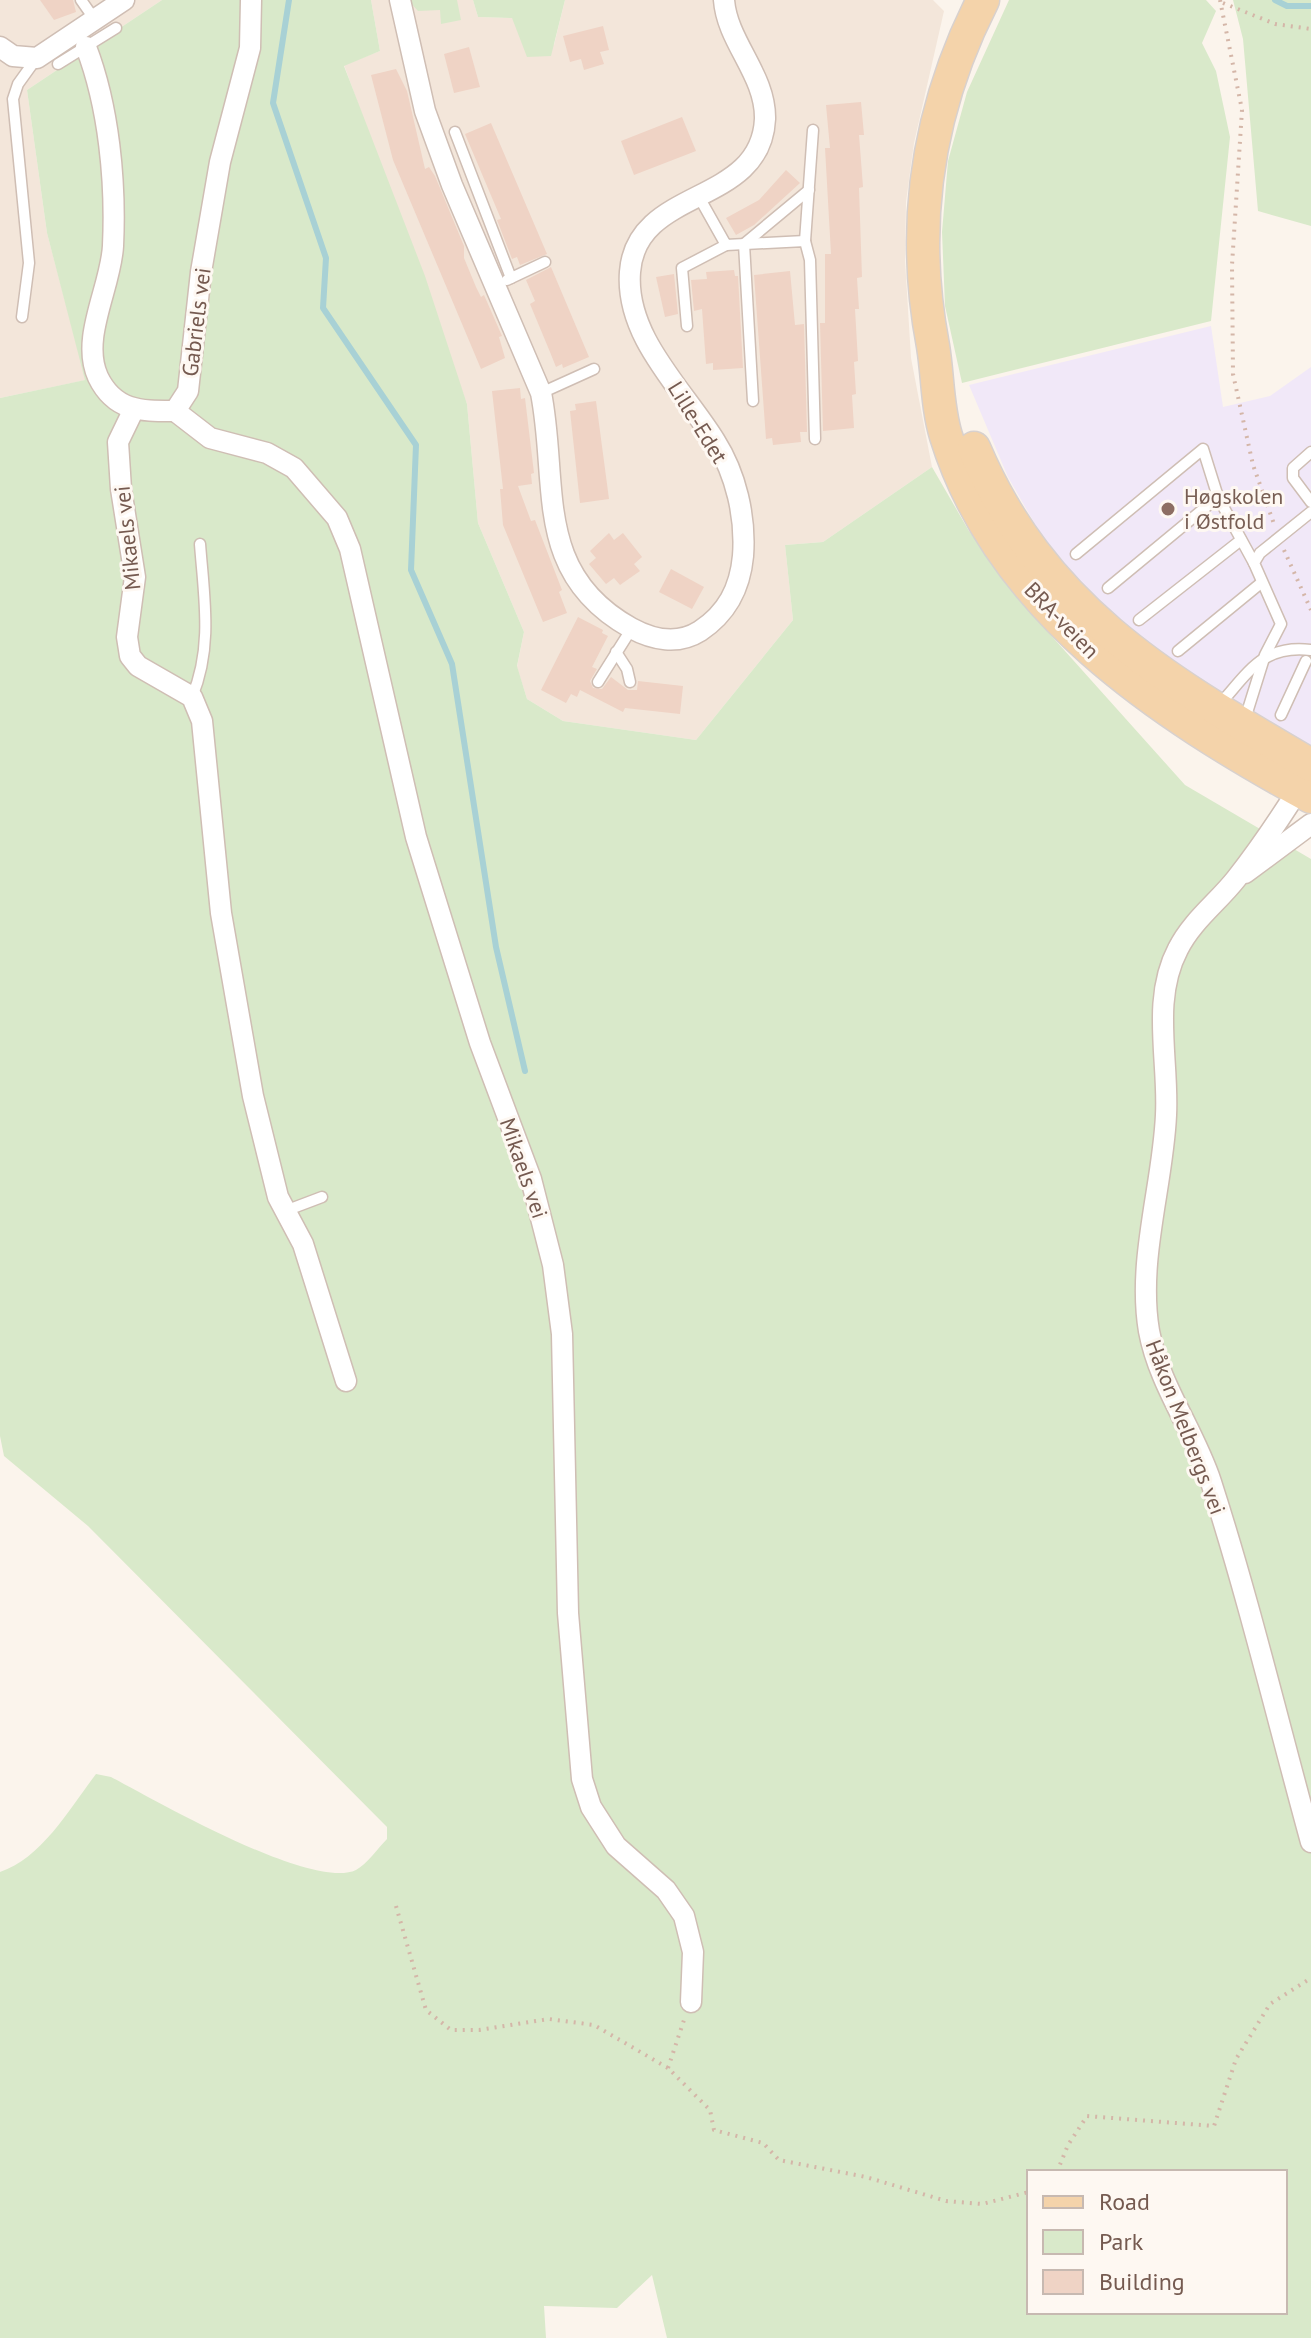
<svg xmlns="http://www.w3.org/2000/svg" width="1311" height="2338" viewBox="0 0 1311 2338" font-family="'PT Sans',sans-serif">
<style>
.residential{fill:#f3e6da}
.education{fill:#f1e8f8}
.green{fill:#d9e9ca;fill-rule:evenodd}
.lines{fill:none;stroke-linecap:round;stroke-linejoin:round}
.stream{stroke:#a8d1d5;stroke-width:6}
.building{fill:#efd3c5}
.lane-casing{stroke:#cfbeb4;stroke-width:13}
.street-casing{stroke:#cfbeb4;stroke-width:23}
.primary-casing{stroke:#d8d1ce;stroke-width:35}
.path{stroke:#d4b6a8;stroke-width:4;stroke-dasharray:2 6;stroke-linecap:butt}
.lane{stroke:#fff;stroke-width:10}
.street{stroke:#fff;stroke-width:20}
.primary{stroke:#f4d3aa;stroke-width:32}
.education-dot{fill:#8d6e63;stroke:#fef8f2;stroke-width:3}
.labels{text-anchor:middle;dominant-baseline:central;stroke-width:6;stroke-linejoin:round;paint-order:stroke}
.street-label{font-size:22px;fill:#755a50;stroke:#fef8f2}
.education-label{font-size:22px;fill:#785e54;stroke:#fef8f2;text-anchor:start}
</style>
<rect width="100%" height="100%" fill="#fbf4ec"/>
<!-- residential -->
<g class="residential">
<polygon points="0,0 162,0 27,90 47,233 86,380 0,398"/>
<polygon points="371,0 473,0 478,17 512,18 554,45 565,0 933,0 944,11 914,143 906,202 905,260 911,358 932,467 823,542 785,545 793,620 696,740 563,721 527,699 517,667 524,632 478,523 467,404 344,65 380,51"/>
</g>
<!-- education -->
<polygon class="education" points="1211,326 1223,407 1270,396 1311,367 1311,749 1125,633 1044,540 1008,477 969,385"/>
<!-- green -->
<g class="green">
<path d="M162,0H371L380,51L344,66L425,276L467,404L478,523L524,632L517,666L527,699L563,721L696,740L793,620L785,545L823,542L932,467L969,531L1022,603L1185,785L1311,859V2338H667L652,2275L617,2308L544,2306L546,2338H0V1872C42,1858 70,1808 96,1774L111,1777C155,1800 312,1891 356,1870C367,1864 378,1848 387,1839V1827L88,1526L4,1456L0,1436V398L85,380L47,233L27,90ZM1029,2172H1285V2312H1029Z"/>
<polygon points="408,0 457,0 461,20 441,24 440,10 418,11"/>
<polygon points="473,0 565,0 551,56 527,57 512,18 478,17"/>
<polygon points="1009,0 1206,0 1216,11 1202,43 1216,71 1230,137 1211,321 962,383 945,306 942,232 948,161 967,92"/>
<polygon points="1233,0 1311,0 1311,226 1258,211 1243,39"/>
</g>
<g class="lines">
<!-- stream -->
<g class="stream">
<polyline points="289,0 273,103 326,258 323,308 416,445 411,570 452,664 496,947 525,1071"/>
<polyline points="1275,0 1287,6 1311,6"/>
</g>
</g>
<!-- building -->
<g class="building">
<polygon points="40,0 73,0 76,12 54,20"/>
<polygon points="603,26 609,50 600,52 604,64 584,70 581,59 570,62 563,36"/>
<polygon points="469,47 480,87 454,93 444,54"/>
<polygon points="396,69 407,91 425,169 429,167 435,176 464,246 464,258 476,287 481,297 484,295 502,336 499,337 505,358 481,369 393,160 371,75"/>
<polygon points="861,102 864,135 859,135 863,187 859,188 862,277 857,278 859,309 855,309 858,361 854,362 856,394 852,395 854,428 823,431 820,323 825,323 825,254 831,254 825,148 830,148 826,105"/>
<polygon points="682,117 696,151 634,175 621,141"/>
<polygon points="491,123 547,254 520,265 517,257 512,259 497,220 501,219 465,134"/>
<polygon points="786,170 800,183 754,225 736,235 726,218 759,200"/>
<polygon points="551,267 589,357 563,368 562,364 556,367 550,352 530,304 535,301 526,280"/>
<polygon points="734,270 735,276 738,276 743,368 713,370 713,363 706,364 702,309 694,311 691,280 707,279 706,272"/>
<polygon points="790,271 795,325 804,324 807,432 800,432 801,442 773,445 772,438 766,439 754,275"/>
<polygon points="674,274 678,314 665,317 656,277"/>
<polygon points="520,388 521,399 525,398 534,473 531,474 532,484 518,486 531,521 535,520 562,590 559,592 567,613 543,622 503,525 500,489 503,489 492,391"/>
<polygon points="596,401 609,499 580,503 570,411 576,410 575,404"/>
<polygon points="609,533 614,540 623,533 642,557 634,564 640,571 620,585 614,578 606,584 589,564 596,558 590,551"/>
<polygon points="671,569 704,587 692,609 659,592"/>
<polygon points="578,617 603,630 602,633 608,636 592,667 597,669 590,681 593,688 602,689 611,677 628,690 637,690 638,681 683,686 680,714 625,708 623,712 580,690 577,697 571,694 566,703 541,690"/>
</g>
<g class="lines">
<!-- lane casing -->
<g class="lane-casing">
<g id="lane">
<polyline points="81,0 95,20"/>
<polyline points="58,64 116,28"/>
<polyline points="455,132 511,278"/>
<polyline points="699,197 726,245 805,241 810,260 815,439"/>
<polyline points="805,241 813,130"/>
<polyline points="507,280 545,262"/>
<polyline points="22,317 29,263 13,99 18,84 36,59"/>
<polyline points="687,326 682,268 726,245"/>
<polyline points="541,393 594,369"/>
<polyline points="753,401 744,244 809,190"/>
<polyline points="1311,452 1293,468 1293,478 1311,502"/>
<polyline points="1076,554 1203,449 1218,497 1254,563"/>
<polyline points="1108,588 1218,497"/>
<polyline points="1139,620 1241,540"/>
<polyline points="1178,651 1261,583"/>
<polyline points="616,652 627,669 630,682"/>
<polyline points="598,682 632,628"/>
<path d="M192,697C213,647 204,597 200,544"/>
<path d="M1219,705C1249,672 1263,644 1311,650"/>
<polyline points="1281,715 1306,661"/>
<polyline points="1245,719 1265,655 1281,624 1254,563 1260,553 1311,512"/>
<polyline points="285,1211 322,1197"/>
</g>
</g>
<!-- street casing -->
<g class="street-casing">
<g id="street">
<path d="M400,0L425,111L452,185L541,393C559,484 532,573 631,628C653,640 678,645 700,631C727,613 740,589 743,556C746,517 736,474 715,441C683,389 625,337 630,272C636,186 761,207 765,119C766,75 727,42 724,0"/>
<polyline points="0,47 13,56 37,58 124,0"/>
<path d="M86,47C109,107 116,182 113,246C111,287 80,338 98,377C115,412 142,411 175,411"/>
<polyline points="133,411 118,442 121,489 135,577 127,637 130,656 138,666 192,697 202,721 221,913 253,1096 278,1197 303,1244 346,1381"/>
<polyline points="175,411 210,438 267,453 294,468 337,518 350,549 416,837 480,1043 531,1179 553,1265 562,1334 568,1613 582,1779 591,1807 616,1846 666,1890 684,1916 693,1952 691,2002"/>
<polyline points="175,411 188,391 201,272 220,162 250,48 251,0"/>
<path d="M1307,786L1298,790C1279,820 1258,851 1236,879C1217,903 1192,921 1178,949C1151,1000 1169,1060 1166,1115C1163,1185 1137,1260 1149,1331C1159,1385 1194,1430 1211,1482C1249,1600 1278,1722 1311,1842"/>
<polyline points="1245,873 1311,824"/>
</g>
</g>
<!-- primary casing -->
<g class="primary-casing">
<g id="primary">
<path d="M983,0C927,110 910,225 933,346C938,376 937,407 946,436C1000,610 1160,714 1311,797"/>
<path d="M974,448C1043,611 1166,680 1311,765"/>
</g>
</g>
<!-- path -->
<g class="path">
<polyline points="1220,0 1242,110 1232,265 1233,374 1253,465 1274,524"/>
<polyline points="1223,3 1275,24 1311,29"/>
<polyline points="1284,550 1311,610"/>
<polyline points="396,1906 426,2010 451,2030 479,2030 549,2019 594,2025 668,2068 710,2110 714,2130 763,2143 779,2160 866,2177 946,2201 982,2204 1029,2192"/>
<polyline points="668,2068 685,2017"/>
<polyline points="1057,2172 1068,2145 1087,2116 1214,2126 1236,2059 1270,2004 1311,1978"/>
</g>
<!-- lane -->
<use href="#lane" class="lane"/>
<!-- street -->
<use href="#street" class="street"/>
<!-- primary -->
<use href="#primary" class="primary"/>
</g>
<!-- markers -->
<circle class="education-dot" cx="1168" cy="509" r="8"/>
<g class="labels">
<!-- street labels -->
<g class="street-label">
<text transform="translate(196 322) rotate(-83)">Gabriels vei</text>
<text transform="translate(698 422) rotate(58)">Lille-Edet</text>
<text transform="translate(127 538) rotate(-96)">Mikaels vei</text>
<text transform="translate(1062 620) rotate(46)">BRA-veien</text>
<text transform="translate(524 1168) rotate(71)">Mikaels vei</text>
<text transform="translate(1186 1427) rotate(69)">Håkon Melbergs vei</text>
</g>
<!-- education labels -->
<g class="education-label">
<text x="1184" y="496">Høgskolen<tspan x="1184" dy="25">i Østfold</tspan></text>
</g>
</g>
<!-- legend -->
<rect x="1027" y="2170" width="260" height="144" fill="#fef8f2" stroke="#c7b9b1" stroke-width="2"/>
<rect x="1043" y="2196" width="40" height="12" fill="#f4d3aa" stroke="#c7b9b1" stroke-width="2"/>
<text x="1099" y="2210" font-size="24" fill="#755a50">Road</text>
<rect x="1043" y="2230" width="40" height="24" fill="#d9e9ca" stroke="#c7b9b1" stroke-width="2"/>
<text x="1099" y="2250" font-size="24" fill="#755a50">Park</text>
<rect x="1043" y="2270" width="40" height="24" fill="#efd3c5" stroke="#c7b9b1" stroke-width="2"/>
<text x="1099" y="2290" font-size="24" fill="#755a50">Building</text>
</svg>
